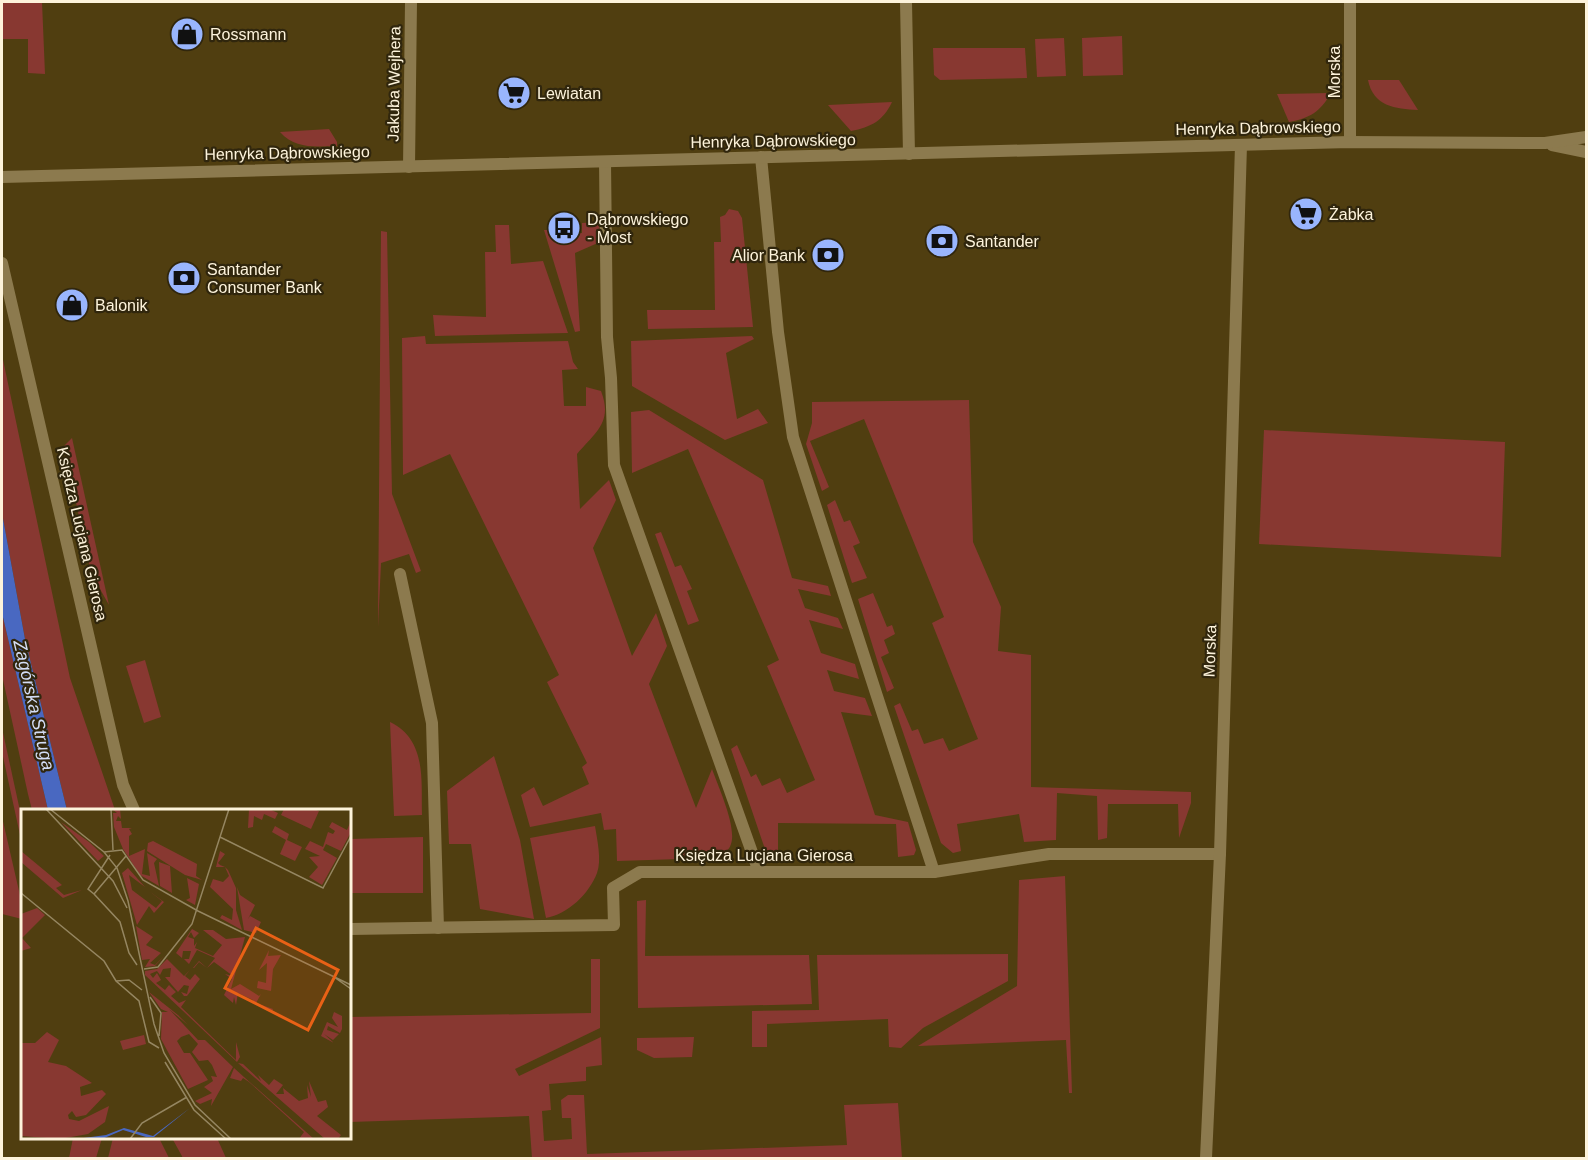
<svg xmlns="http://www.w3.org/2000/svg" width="1588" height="1160" viewBox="0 0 1588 1160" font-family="Arial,sans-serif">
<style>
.green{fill:#883831}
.water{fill:#4968c1}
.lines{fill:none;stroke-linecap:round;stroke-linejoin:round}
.service{stroke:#8c7a4e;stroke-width:12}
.minor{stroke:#8c7a4e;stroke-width:12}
.tertiary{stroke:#8c7a4e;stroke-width:12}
.labels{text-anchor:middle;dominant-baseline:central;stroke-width:4.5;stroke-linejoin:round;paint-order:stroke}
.poi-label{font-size:16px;fill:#fdf3db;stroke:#30260d;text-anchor:start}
.street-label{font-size:16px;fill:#fdf3db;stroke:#30260d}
.water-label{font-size:18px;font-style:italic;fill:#d3ddf5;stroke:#30260d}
.inset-road{fill:none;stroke:#958661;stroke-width:1.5}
.view{fill:#e96116;fill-opacity:0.15;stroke:#e96116;stroke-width:3}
.inset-edge{fill:none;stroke:#fdf3db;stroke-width:3}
</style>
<rect width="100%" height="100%" fill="#503e10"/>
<!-- green -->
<g class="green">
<polygon points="2,2 42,2 45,74 28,73 28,39 2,39"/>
<polygon points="1122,36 1123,75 1083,76 1082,38"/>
<polygon points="1064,38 1066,76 1037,77 1035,39"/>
<polygon points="933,48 1025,48 1027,78 940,80 934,75"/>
<path d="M1368,80H1399L1418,110C1395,109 1373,106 1368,80Z"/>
<path d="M1331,93C1320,112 1310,118 1289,122L1277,94Z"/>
<path d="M892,102C883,121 871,127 851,131L828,105Z"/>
<path d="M329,129L337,142V146C316,146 296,150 280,132Z"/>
<polygon points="729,209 738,211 742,218 753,327 648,329 647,310 715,310 714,242 721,242 720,217 725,215"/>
<polygon points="599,222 600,242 575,253 580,331 575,332 544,230 550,230 550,234 582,233 582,223"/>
<polygon points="495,225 509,225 511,264 543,261 568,333 435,336 433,315 486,317 485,252 496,252"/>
<polygon points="381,231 387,232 392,494 421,571 416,573 409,554 381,563 378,627"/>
<path d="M425,336L426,344L568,341L573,362L578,369L562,370L564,406H586V387L601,391C613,422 596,432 577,454L580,509L609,480L616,500L593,548L632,656L656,613L667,646L649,684L696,808L712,769C718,786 737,827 731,844C729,852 720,855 713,858L617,861L616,829L604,830L601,813L530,827L521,795L534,787L543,806L589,784L582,767L587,763L547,682L559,675L450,454L403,475L402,338Z"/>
<polygon points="752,336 754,339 726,353 737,419 758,409 768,423 725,440 632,386 631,341"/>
<polygon points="2,355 70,678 115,810 67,810 25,639 2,513"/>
<polygon points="969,400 973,542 1001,607 998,651 1031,655 1031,787 1191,792 1191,803 1179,838 1178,804 1108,804 1107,838 1098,840 1097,796 1057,793 1056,840 1024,842 1019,814 957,824 961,851 953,853 941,843 894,706 900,703 912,731 918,729 924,744 943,738 949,751 978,739 932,623 944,617 864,419 810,441 829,487 822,491 806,444 812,423 812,402"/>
<polygon points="649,410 763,480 792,578 828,586 831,596 798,589 805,608 838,618 843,629 809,620 821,653 855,664 859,679 827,670 834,691 865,698 872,716 841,712 875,815 908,822 916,850 914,855 898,857 896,824 778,823 778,859 767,855 731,749 737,745 751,777 756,774 762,786 780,778 787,793 815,780 767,666 779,660 688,449 632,473 631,412"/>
<polygon points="1264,430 1505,442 1501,557 1259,544"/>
<polygon points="72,438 109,605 91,573 64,446"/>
<polygon points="835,500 844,522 850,520 860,543 853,546 867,578 852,583 827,505"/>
<polygon points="661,532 675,567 681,565 692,589 687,591 699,621 688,625 655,534"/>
<polygon points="873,593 887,627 892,625 895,634 884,640 889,653 881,657 894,688 887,692 858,599"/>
<polygon points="2,613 48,810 32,810 28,794 2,675"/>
<polygon points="145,660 161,717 144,723 126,666"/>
<path d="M390,722C427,740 421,780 422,815L394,816Z"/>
<polygon points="2,728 22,820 22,844 2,752"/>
<polygon points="494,756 520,840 534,919 480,909 471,844 449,844 447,791"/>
<polygon points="2,817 22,904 22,919 2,914"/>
<path d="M595,826C597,839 602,860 597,873C589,894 568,914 546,918L530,838Z"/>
<polygon points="423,837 423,893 350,893 350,839"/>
<polygon points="1065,876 1072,1093 1069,1093 1066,1040 918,1046 1017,986 1019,880"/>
<polygon points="646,900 645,956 809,955 812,1004 638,1008 637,901"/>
<polygon points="1008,954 1008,981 923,1028 901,1048 889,1047 888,1019 767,1024 767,1047 752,1047 752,1011 819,1010 817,955"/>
<polygon points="591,959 600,959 600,1028 515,1069 519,1076 601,1037 602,1065 586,1067 586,1081 549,1084 551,1110 542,1111 544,1141 572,1139 571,1118 562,1118 561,1100 568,1095 584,1095 587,1154 847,1145 844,1105 898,1103 902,1158 532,1158 529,1116 350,1122 350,1017 591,1013"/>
<polygon points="694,1037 692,1057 654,1058 637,1050 637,1038"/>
<polygon points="73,1138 102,1138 96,1158 69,1158"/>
<polygon points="113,1138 159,1138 169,1158 108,1158"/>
<polygon points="172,1138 217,1138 226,1158 183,1158"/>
</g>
<!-- water -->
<polygon class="water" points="2,513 25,639 67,810 48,810 2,613"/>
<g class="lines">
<!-- service -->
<g class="service">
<polyline points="761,157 778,332 793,437 934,872"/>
<polyline points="605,162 607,337 611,378 614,465 759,872"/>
<polyline points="400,574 432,723 438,928"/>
</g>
<!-- minor -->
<g class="minor">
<polyline points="906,2 909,154"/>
<polyline points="1350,2 1350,142"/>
<polyline points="409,167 411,2"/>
<polyline points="2,263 123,785 134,810"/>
<polyline points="350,929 614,925 613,888 640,872 934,872 1049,854 1220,854"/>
<polyline points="1206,1158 1220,854 1241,145"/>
</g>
<!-- tertiary -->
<g class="tertiary">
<polyline points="1552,145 1586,152"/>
<polyline points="2,177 1350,142 1545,143 1586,137"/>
</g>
</g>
<!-- icons -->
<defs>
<g id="shop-disc" transform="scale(1.725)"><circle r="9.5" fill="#99b5fd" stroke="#30260d"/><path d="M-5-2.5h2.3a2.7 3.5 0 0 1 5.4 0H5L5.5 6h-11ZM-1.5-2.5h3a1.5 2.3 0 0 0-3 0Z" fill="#111"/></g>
<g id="supermarket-disc" transform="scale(1.725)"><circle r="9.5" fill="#99b5fd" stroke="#30260d"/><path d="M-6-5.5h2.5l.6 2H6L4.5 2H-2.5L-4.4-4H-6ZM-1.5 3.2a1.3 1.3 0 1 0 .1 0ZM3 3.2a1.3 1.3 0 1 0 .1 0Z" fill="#111"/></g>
<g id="bus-disc" transform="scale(1.725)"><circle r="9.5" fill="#99b5fd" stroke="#30260d"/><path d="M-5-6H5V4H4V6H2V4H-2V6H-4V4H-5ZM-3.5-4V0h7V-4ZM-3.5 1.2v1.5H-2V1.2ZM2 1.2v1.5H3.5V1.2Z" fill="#111"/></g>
<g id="bank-disc" transform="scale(1.725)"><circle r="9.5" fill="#99b5fd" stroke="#30260d"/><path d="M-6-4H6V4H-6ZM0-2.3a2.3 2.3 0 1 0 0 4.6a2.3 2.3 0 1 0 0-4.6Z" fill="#111"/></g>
</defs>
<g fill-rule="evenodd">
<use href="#shop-disc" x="187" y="34"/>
<use href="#supermarket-disc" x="514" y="93"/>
<use href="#supermarket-disc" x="1306" y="214"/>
<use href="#bus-disc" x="564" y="228"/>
<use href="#bank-disc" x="942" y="241"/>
<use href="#bank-disc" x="828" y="255"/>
<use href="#bank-disc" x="184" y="278"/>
<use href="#shop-disc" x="72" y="305"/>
</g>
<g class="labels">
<!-- poi labels -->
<g class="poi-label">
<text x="210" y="34">Rossmann</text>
<text x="537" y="93">Lewiatan</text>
<text x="1329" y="214">Żabka</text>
<text x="587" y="219">Dąbrowskiego<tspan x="587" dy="18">- Most</tspan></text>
<text x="965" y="241">Santander</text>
<text x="805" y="255" text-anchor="end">Alior Bank</text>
<text x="207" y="269">Santander<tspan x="207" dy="18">Consumer Bank</tspan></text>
<text x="95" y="305">Balonik</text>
</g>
<!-- street labels -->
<g class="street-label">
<text transform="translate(1334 72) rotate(-90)">Morska</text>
<text transform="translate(394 84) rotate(-89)">Jakuba Wejhera</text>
<text transform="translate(1258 128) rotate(-1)">Henryka Dąbrowskiego</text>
<text transform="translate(773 141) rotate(-1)">Henryka Dąbrowskiego</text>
<text transform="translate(287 153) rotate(-1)">Henryka Dąbrowskiego</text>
<text transform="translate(82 534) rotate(77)">Księdza Lucjana Gierosa</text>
<text transform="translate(1210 651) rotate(-88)">Morska</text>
<text x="764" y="855">Księdza Lucjana Gierosa</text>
</g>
<!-- water labels -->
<g class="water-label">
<text transform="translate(34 705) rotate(77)">Zagórska Struga</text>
</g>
</g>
<!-- overview -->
<g transform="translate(21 809)">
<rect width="330" height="330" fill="#503e10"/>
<path d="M91,0H99L100,10L97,7L95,12H100L101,19H111L108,20L111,25L108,27V47L124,40L121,65L129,67L126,44L136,50L133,54L138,77L119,66L102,40L93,18L92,4H96ZM228,0H248L257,4L254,10L243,5L241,11L233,7L232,18L227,19ZM263,0H293L298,2L290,20L260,6ZM40,13L68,33L83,47L77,52ZM311,13L326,21L329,14L330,23L320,42L305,35L302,41L316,49L301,76L288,68L297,58L288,48L299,47L284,40L289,32L302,38L307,23L312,25L314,22L308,18ZM254,17L268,25L266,31L281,38L274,52L259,45L265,31L251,23ZM132,32L176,55L175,67L181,71L164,66L126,42L127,34ZM0,42L41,76L35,79L43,86L61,81L42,89L0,53ZM199,42L204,45L197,54L199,56L204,58L207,61L215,79V101L221,121L199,109L201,106L211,111L212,100L189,78L192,70L202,73L208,67L204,58H195ZM138,53L149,57L151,84L139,77ZM107,59L124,78L108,66L111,81L135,99L141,92L128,82L143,93L133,104L128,97L116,116L101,64ZM166,69L178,75L174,96L165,91L169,89ZM216,78L219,86L234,96L227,110L229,107L240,113L235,124L223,121ZM16,99L24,106L1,129L10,139L0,142V105ZM115,117L132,128L125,136L140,144L129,154L134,156L143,147L134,157L124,158L129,150L121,151ZM171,120L178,124L173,129L170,123L167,128L173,130V137L176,133L174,139L192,147L201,136L182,121H192L205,130L224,128L210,180L219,175L238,187L240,185L235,194L252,200L251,203L231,194L232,191L217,184L215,196L213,188L212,194L203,186L211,170L204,165L212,167L193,153L186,159L178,153L173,159H172L178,152L186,159L194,149L176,141L168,155L163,150H168L170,142H162L161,149L155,144ZM248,141L247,147L260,146L252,160L250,182L236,179L237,172L245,174L246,154L238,161ZM146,150L163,167L169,161L164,167L169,171L174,165L179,170L166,187H163L160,183L166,185L168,177L163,176L157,183L144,168H149L150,159L142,160L139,166L136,162L129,165L132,169L136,164L140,171L135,174L144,181L148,176L155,183L150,187L158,194L165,191L160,198L215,251V233L219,248L216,253L124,166V162L136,160ZM128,183L157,206L167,216L148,200L177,231H184L212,258L190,297L191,290L179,295L174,292L191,284L183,278L192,272L190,267L196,268L191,256L187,251L178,252L171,243L177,235L168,225L160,228L156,232L163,244H169L187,271L167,280L140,230L141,203H147L140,200ZM313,203L321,207V220L319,224L307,217L306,221L318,225L312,231L303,225L313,234L300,227L306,213L317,218L311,209ZM26,223L38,231L27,253L45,257L71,274L59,278L60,287L81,281L85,285L65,306L55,308L51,302L47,306L48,310L58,312L88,297L84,313L67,325L39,330L0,327V234H14ZM123,226L125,235L102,241L99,232ZM217,254L222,255L240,272L237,266L248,276L253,270L262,276L255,285H263L262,279L278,292L287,289L286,276L290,288L288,272L297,293L305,291L307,298L296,307L320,326L317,330H304ZM213,259L223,268L293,330H278L283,323L228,273L222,269L220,272L209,269Z" fill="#883831"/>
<path d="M169,299L133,328H125L102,321L81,330H55L85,326L103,319L132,327Z" fill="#4968c1"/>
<path class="inset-road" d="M25,0L92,72L106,99M29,0L83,43L96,59L107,92L133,215L143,244L174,296L210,330M90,0L92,41M199,28L302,79L330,27M83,43L101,41L122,71L177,102M0,84L83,152L95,172L118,192L128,233L138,239M73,85L99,113L108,144L116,156M73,85L67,80L89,46M73,85L105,47M177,102L330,176M123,160L137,158L171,115L208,0M313,168L330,180M95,172L108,171L121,181M129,188L140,204L138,227M144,253L173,301L205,330M109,330L121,314L166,288"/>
<path class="view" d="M235,119L317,161L287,221L204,179Z"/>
<rect width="330" height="330" class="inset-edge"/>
</g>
<!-- border -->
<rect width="1588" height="1160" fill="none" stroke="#fdf3db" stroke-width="6"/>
</svg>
